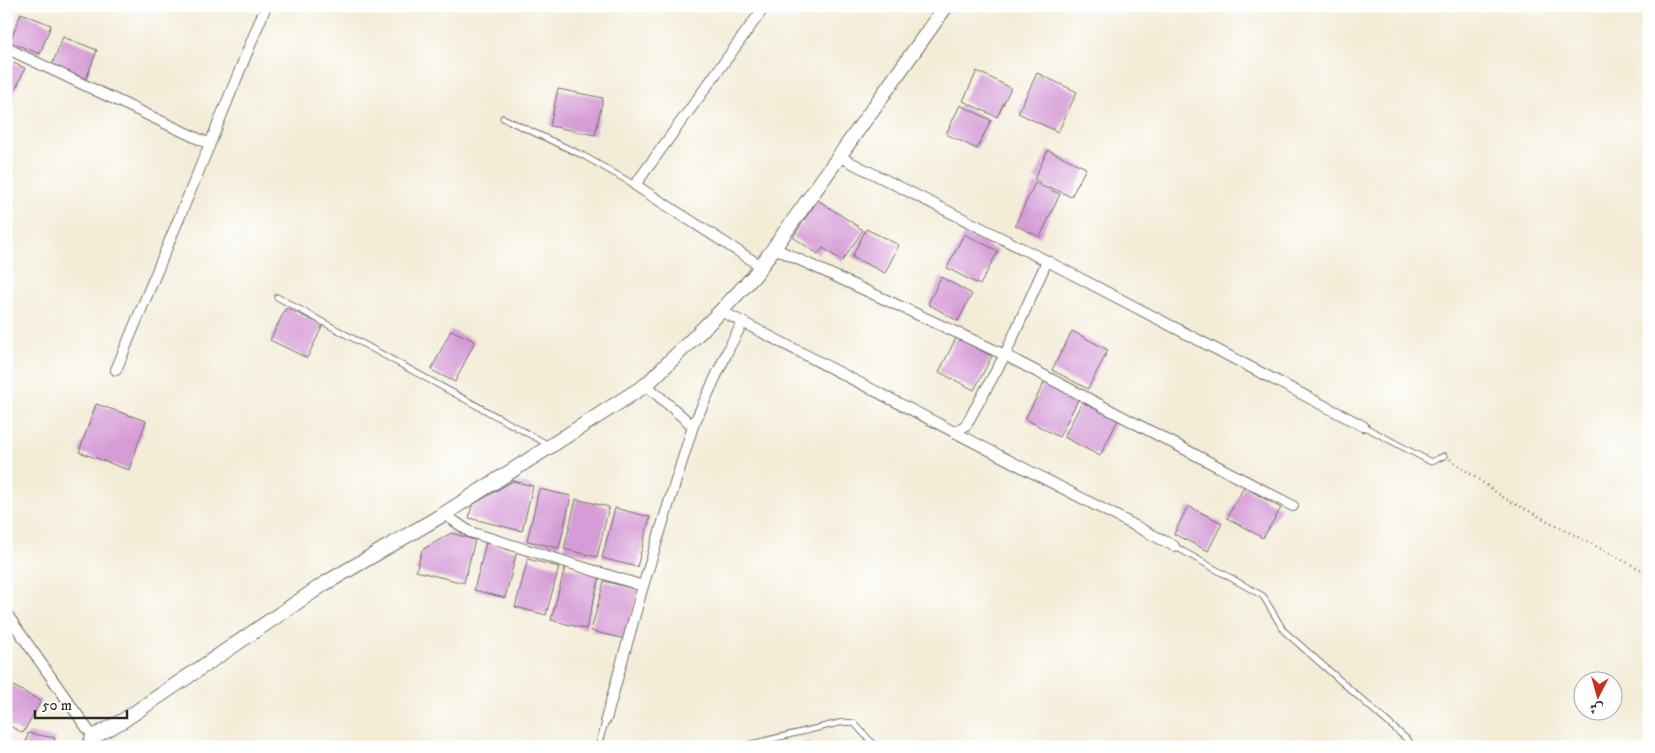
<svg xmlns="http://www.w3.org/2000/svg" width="1655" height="753" viewBox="0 0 1655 753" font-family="'IM FELL DW Pica',Amiri,serif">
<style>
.building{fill:#d69cd7}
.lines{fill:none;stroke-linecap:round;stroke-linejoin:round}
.lane-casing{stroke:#716f67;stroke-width:7}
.street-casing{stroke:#716f67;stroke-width:12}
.secondary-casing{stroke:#716f67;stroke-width:16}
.path{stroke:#716f67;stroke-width:2.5;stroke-dasharray:1 4;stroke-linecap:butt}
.lane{stroke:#fff;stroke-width:5}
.street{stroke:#fff;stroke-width:10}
.secondary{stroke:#fff;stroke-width:14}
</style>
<rect width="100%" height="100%" fill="#fff"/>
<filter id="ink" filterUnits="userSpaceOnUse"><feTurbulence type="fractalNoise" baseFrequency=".02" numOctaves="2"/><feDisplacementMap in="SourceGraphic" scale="10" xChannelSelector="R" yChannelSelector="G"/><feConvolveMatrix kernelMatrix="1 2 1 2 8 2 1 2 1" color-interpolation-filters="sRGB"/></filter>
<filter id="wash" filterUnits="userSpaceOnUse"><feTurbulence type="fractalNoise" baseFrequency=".0096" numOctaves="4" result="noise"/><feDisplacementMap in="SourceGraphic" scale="20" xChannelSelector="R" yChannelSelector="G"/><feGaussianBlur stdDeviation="1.12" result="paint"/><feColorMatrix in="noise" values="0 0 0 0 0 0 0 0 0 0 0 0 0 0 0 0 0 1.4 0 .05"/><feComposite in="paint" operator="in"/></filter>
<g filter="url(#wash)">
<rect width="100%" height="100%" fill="#f3ecd7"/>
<g id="blocks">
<!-- building -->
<g class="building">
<polygon points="21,13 51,25 40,54 10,42"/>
<polygon points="63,37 97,50 86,79 52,65"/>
<polygon points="6,60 25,68 9,105 6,104"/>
<polygon points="977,71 1011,88 997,117 963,101"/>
<polygon points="1037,73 1077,92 1058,132 1018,113"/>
<polygon points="558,89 603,98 595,135 550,126"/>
<polygon points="960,105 991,120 977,149 946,134"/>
<polygon points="1048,150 1086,168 1071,197 1034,179"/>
<polygon points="1035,183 1060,194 1040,237 1015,225"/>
<polygon points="818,200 863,230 842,261 823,248 818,254 793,237"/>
<polygon points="866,229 899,245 885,273 852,257"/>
<polygon points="964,234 998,251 980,285 947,268"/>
<polygon points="941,277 972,294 958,321 928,304"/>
<polygon points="286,308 323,325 307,358 270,340"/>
<polygon points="451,330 475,341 455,382 431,370"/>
<polygon points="1072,331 1108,350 1088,389 1052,370"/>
<polygon points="956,338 992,356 974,390 939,372"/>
<polygon points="1045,381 1079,398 1059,437 1025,419"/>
<polygon points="1082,402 1118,420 1100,456 1064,437"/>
<polygon points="96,404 146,421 129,470 79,452"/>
<polygon points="513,481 533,486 522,531 469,518 472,505"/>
<polygon points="1244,487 1281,508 1263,538 1227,518"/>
<polygon points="539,489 571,496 559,548 527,541"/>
<polygon points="576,499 609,507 597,557 564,549"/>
<polygon points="1188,506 1222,523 1208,551 1174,534"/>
<polygon points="615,508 650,517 637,567 602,558"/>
<polygon points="451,533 475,540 464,583 416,571 422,550"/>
<polygon points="486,543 517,551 505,598 474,590"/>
<polygon points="528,559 559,567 546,615 515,607"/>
<polygon points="565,567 600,576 586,629 551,620"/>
<polygon points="604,581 638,590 625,639 591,631"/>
<polygon points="6,682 41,701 23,733 6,724"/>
<polygon points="28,733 55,738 53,747 25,747"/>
</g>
</g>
</g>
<g filter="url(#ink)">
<use href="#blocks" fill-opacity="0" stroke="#716f67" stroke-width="1"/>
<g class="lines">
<!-- lane casing -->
<g class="lane-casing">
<g id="lane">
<polyline points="503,118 584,156 635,185"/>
<polyline points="277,297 549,445"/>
<polyline points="1363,426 1431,462 1444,456"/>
<polyline points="1174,546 1263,596 1284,631 1410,742 1414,747"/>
<polyline points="598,747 606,719"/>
<polyline points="738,747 843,722 854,723 876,747"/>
<polyline points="800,747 809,744 811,747"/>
</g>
</g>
<!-- street casing -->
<g class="street-casing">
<g id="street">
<polyline points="6,48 205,142 209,146 116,370"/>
<polyline points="209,146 266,6"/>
<polyline points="838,156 1047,261 1363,426"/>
<polyline points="774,248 1005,355 1293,506"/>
<polyline points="761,266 635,185 765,6"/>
<polyline points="721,311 1174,546"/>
<polyline points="646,385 693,426"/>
<polyline points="955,432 966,425 1005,355 1047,261"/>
<polyline points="444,514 470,532 643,586"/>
<polyline points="6,613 93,737"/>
<polyline points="606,719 643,586 693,426 730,346 743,322"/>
</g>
</g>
<!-- secondary casing -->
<g class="secondary-casing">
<polyline id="secondary" points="89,747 93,737 124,720 324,584 444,514 646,385 721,311 754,276 946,6"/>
</g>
<!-- path -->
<polyline class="path" points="1450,459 1504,498 1649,574"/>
<!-- lane -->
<use href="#lane" class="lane"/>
<!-- street -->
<use href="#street" class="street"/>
<!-- secondary -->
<use href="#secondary" class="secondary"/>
</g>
</g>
<!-- margin -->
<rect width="1655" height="753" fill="none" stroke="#fff" stroke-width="25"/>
<!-- north arrow -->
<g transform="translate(1598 696) rotate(186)"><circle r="24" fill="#ffffff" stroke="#aaaaaa"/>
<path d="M0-4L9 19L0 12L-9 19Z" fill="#c8321e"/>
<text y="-8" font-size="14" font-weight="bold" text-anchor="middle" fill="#2b2b2b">ش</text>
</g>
<!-- scale -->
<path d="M35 710v8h92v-8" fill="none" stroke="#2b2b2b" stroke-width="2.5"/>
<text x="42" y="710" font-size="15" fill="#2b2b2b" stroke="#ffffff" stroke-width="4" paint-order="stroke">50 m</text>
</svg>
